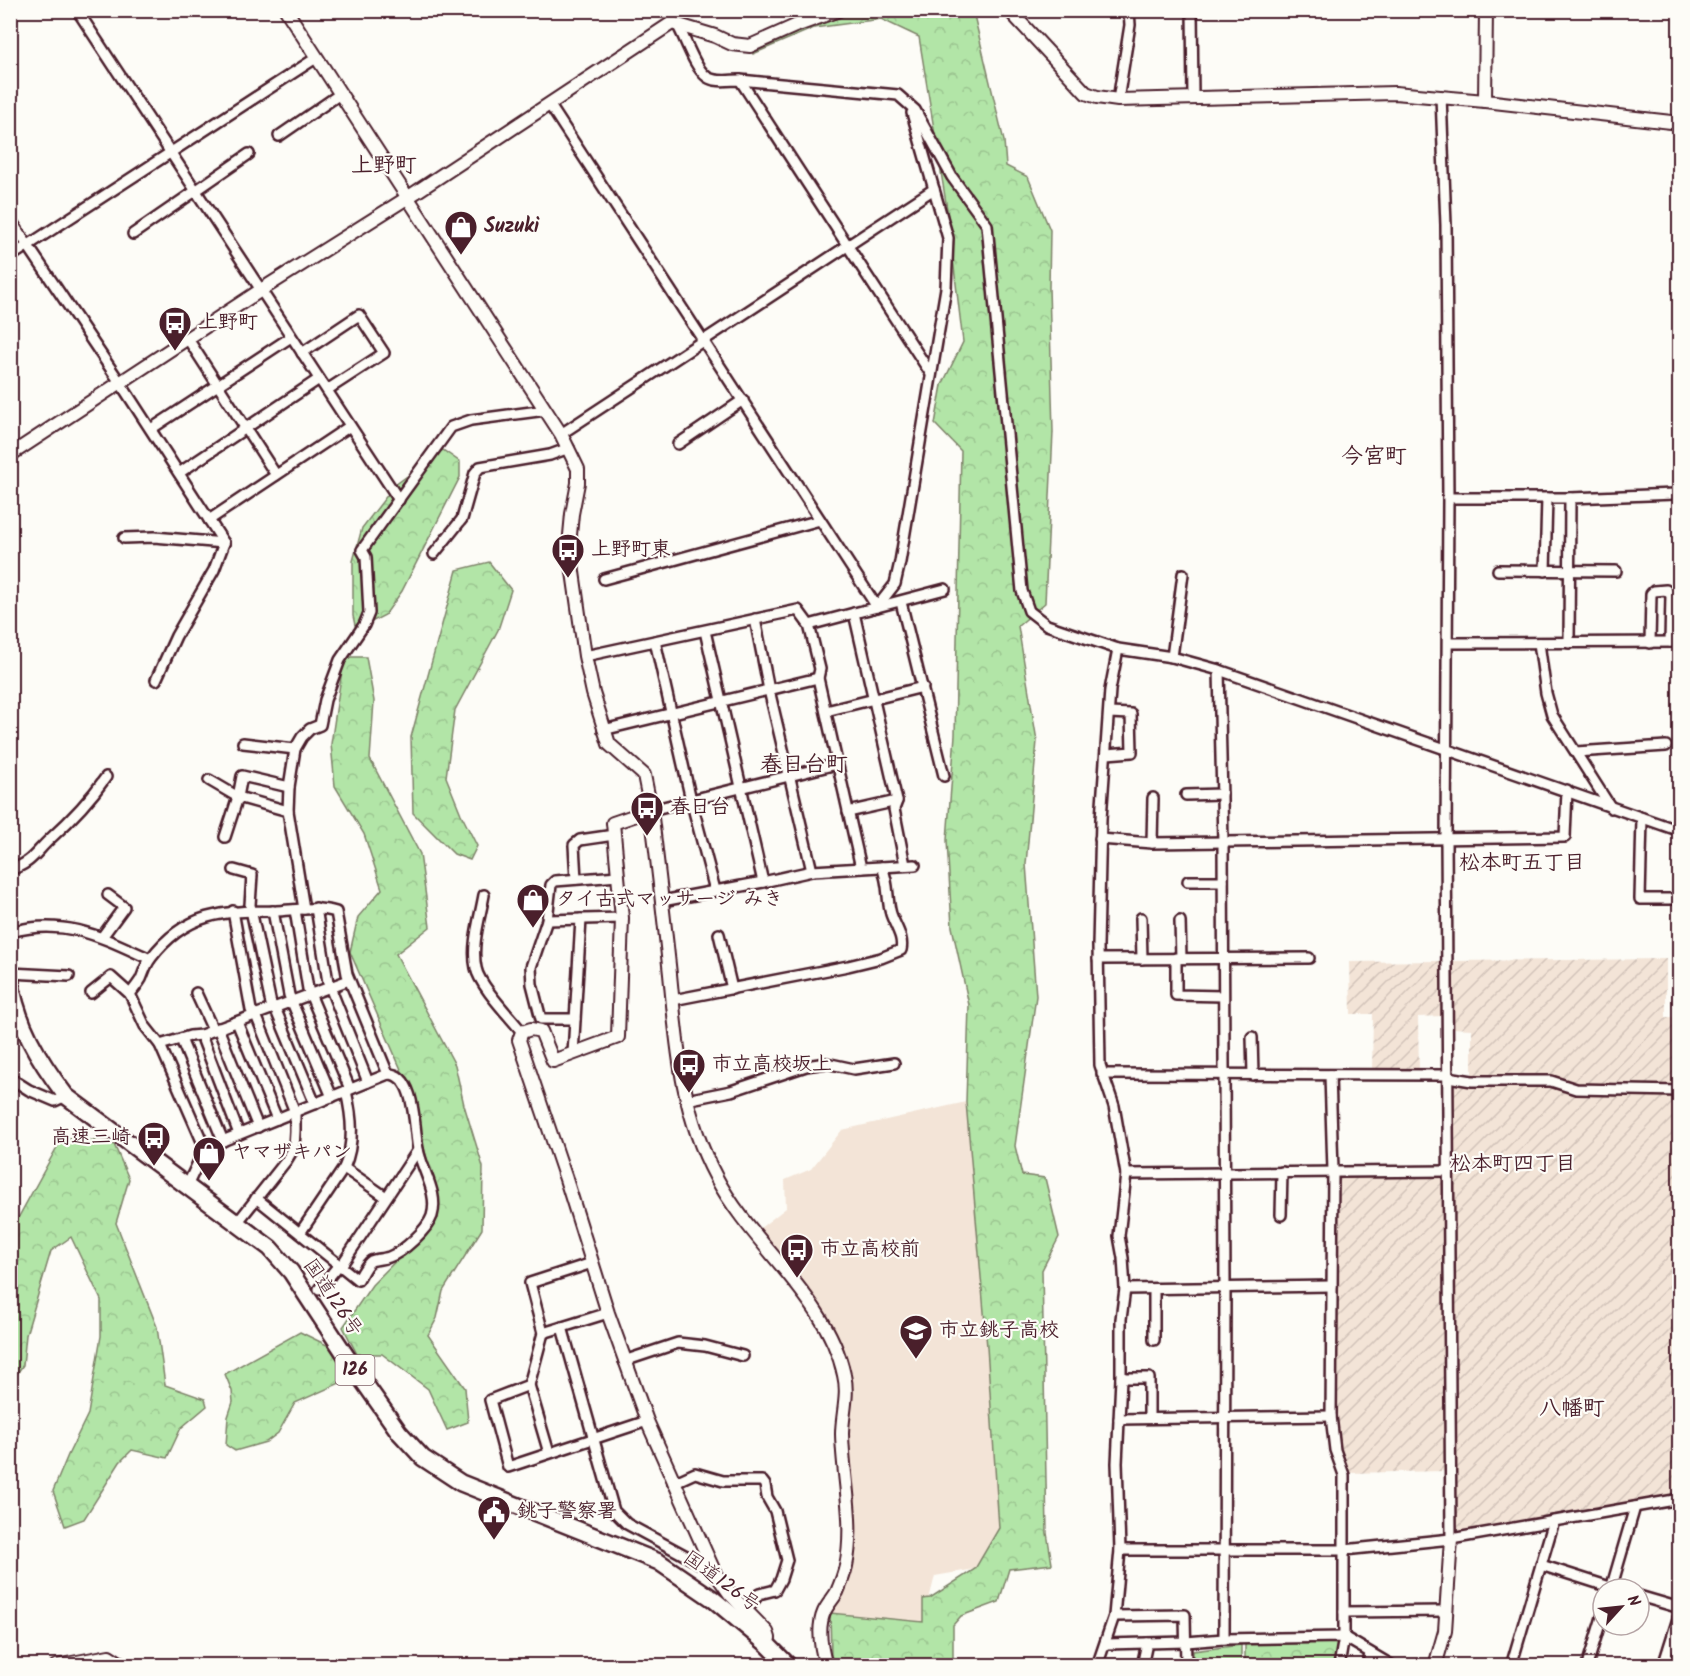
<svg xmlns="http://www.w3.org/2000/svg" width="1690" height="1676" viewBox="0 0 1690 1676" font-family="Kalam,'Klee One',sans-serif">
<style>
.built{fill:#f3e4d7}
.industrial{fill:url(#industrial-furrows)}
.forest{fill:url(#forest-crowns);stroke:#7e8269;stroke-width:1.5}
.pitch{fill:#b2e5a7;stroke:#7e8269;stroke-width:1.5}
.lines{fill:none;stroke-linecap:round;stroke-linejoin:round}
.stream{stroke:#7888a4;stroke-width:2}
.minor-casing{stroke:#4a1f2b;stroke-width:14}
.tertiary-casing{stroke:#4a1f2b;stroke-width:16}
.trunk-casing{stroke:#4a1f2b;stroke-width:20}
.minor{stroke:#fdfcf7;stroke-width:9}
.tertiary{stroke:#fdfcf7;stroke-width:12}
.trunk{stroke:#fdfcf7;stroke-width:15}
.labels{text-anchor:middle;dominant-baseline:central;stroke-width:4.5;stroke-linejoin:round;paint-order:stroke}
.shield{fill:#fdfcf7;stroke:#806168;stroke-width:1.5}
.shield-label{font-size:18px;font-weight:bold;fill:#4a1f2b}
.poi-label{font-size:20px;font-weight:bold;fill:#4a1f2b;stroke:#fdfcf7;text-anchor:start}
.street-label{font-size:20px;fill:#4a1f2b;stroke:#fdfcf7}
.neighbourhood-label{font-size:21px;font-weight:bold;fill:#4a1f2b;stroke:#fdfcf7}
.quarter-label{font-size:22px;font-weight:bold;fill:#4a1f2b;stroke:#fdfcf7}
</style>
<defs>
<pattern id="industrial-furrows" width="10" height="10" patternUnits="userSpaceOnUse" patternTransform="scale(1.5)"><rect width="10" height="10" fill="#f3e4d7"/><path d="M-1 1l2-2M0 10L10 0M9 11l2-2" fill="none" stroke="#d2c3b9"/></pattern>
<pattern id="forest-crowns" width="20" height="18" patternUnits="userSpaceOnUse" patternTransform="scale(1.5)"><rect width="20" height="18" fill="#b2e5a7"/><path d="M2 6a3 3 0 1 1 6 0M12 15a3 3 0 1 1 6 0" fill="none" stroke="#9bc490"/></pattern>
</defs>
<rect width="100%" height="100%" fill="#fdfcf7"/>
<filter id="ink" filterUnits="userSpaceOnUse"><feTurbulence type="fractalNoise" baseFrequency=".0167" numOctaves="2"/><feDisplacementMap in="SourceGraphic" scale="12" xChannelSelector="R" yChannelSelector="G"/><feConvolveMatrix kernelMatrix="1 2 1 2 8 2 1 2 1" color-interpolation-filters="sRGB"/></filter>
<g filter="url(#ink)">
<!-- built -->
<polygon class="built" points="966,1102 987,1347 999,1528 975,1569 935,1576 923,1622 829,1613 858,1538 853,1531 846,1443 848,1373 759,1229 786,1208 785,1180 811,1169 842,1130"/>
<!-- industrial -->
<g class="industrial">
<polygon points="1666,959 1666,1017 1680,1017 1679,1495 1462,1533 1455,1527 1452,1088 1457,1085 1469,1085 1472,1076 1472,1029 1451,1028 1451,961"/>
<polygon points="1443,961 1443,1016 1418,1017 1419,1072 1372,1072 1373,1014 1351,1014 1350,962"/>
<polygon points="1446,1173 1446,1471 1346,1473 1334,1430 1336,1174"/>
</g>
<!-- forest -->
<g class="forest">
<polygon points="841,11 973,11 1004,141 1006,166 1028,177 1050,230 1049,288 1053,432 1045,603 1018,626 1037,741 1026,864 1036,996 1015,1146 1022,1175 1045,1178 1059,1237 1042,1270 1047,1533 1052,1564 1009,1569 999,1602 961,1616 953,1625 953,1662 950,1665 833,1665 831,1654 830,1613 923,1622 923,1599 930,1598 975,1569 999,1528 987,1347 966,1102 969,1005 952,927 947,840 955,735 961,451 935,424 942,385 963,342 947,209 919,37 881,19 814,28 753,54 750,46"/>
<polygon points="443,450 460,462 460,477 402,591 385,615 356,630 353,616 353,561 362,528 395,485"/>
<polygon points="489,562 511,590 498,630 455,710 446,777 461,814 477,846 470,860 454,854 413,813 411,737 457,570"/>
<polygon points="344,657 366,657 374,701 370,759 420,854 430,927 396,954 455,1065 464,1105 483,1167 482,1229 443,1291 437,1318 428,1335 465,1388 468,1422 447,1430 428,1389 382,1354 357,1354 343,1327 372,1285 438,1218 431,1174 406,1081 350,952 358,917 382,889 364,834 335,786 331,744"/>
<polygon points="62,1138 113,1142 129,1179 116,1223 157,1327 165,1385 205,1399 207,1406 181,1428 167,1458 132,1450 120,1462 84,1519 65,1526 53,1491 68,1455 88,1414 101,1336 101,1300 71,1237 51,1251 26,1335 23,1365 10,1384 11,1231"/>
<polygon points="300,1332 333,1348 349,1379 295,1403 278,1433 266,1442 235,1451 226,1445 228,1417 233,1402 232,1391 225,1374"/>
<polygon points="1335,1640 1339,1645 1336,1665 1245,1666 1245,1644"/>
</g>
<!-- pitch -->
<polygon class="pitch" points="1241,1645 1241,1665 1193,1665 1193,1651"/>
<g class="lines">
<!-- stream -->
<g class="stream">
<polyline points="1669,744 1680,743"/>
<polyline points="126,1661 133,1661 153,1666"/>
<polyline points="94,1666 112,1663"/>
</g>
<!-- minor casing -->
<g class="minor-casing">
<g id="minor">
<polyline points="77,10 399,500"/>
<polyline points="1192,10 1193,97"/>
<path d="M678,26C686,40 694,67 707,77C716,83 730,80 740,80L898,95L915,110L952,177L987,225L1022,591L1029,611L1047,625L1118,649L1172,657L1219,670L1680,831"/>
<polyline points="740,80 931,374"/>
<polyline points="1441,96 1446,225 1448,498 1446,839 1451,1539"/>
<polyline points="1118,100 1130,25 1129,10"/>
<polyline points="549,104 877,607 895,584 900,562 946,288 948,238 912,113"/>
<polyline points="279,136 340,94"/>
<polyline points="10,219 121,384 224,543"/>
<polyline points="133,234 249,154"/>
<polyline points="10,257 316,58"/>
<polyline points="188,339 276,475"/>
<polyline points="302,353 359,315 384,353 327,390"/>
<polyline points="151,429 291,337"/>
<polyline points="561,434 934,189"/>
<polyline points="678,444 743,400"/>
<polyline points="179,473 319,379"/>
<polyline points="1448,498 1570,498 1675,494"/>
<polyline points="209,520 350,426"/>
<polyline points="124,538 154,537 224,543"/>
<polyline points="434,554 462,519 475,473 480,467 550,455 569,448"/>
<polyline points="1498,570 1616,571"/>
<polyline points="1545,571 1547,498"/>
<polyline points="604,579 820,520"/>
<polyline points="901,602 944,776"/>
<polyline points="854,613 897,801 894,809 905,865"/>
<polyline points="755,619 769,690 812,871"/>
<polyline points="809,625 945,589"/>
<polyline points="705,631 763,882"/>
<polyline points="655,641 691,800 715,890"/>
<polyline points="1448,643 1680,642"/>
<polyline points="1539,643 1546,693 1552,715 1611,808"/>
<polyline points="1569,643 1570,498"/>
<polyline points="1650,643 1651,594 1654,591 1666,590 1671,595 1670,642"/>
<polyline points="585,656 798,610 809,625 820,669 818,678 861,868"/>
<polyline points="1172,657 1183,574"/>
<polyline points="1219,670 1223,842 1225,1288 1224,1639"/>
<polyline points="156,680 176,636 214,570 224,543"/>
<polyline points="826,711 923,687"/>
<polyline points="603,730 818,678"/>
<polyline points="243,743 295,749"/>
<polyline points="1576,752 1666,746"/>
<polyline points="1107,754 1132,752 1131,714 1109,713"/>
<polyline points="209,780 238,797 288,811"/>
<polyline points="1186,795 1222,794"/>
<polyline points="651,810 837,764"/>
<polyline points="848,812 897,801"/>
<polyline points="1642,818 1640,899 1680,899"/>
<polyline points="225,837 238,797 242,776 289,787"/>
<polyline points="1100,839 1152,843 1565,837 1567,790"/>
<polyline points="1152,843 1153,798"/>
<path d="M10,870C32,863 35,853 50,839C71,820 90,800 106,777"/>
<polyline points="234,870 252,875 250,905 271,1004 275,1008 315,1104"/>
<polyline points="576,879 574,845 580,840 614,835"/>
<polyline points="1188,881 1223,881"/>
<path d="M484,895C480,918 471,945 476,968C479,985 510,1017 522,1032"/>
<polyline points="662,901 763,882 812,871 915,865"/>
<polyline points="316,908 328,982 368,1082"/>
<polyline points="304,909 288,811 289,787 295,749 302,737 310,729 320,725 325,700 340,660 364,625 369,613 366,557 362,550 451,427 471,420 546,410"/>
<polyline points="295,910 308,989 350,1089"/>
<polyline points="233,911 251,1010 256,1015 295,1112 295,1131 294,1148 286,1161 237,1223"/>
<polyline points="273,911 289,995 332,1097"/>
<polyline points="1141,918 1142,959"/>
<polyline points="547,920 622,918"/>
<polyline points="1180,921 1181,958"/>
<path d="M10,932C65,917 102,937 150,959"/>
<polyline points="719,934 732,989"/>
<polyline points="102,937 124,907 108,895"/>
<polyline points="1176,958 1176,995 1223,996"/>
<polyline points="1098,959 1309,958"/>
<polyline points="10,973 69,976"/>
<polyline points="91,993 111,977 130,994 145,1026 160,1045 205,1148"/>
<polyline points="196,993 213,1030"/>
<path d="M130,994C134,989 138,984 141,979C144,972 146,964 151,958C186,912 223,911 276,911C296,910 316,906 336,912L347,974L388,1074"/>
<path d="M673,1000L848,966L881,958L901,950C904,937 895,926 891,914C886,897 890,886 882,867"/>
<polyline points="575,1019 541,1019 532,984 531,967 547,920 551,885 555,881 618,876"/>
<polyline points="237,1022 277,1119"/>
<polyline points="218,1028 258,1127"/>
<polyline points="201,1035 239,1134"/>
<polyline points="1252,1037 1253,1075"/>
<polyline points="181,1039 223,1141"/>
<polyline points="160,1045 190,1036 201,1035 349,980"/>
<polyline points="573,1054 581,919"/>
<polyline points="1102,1074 1448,1075"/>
<polyline points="1330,1075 1333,1171 1331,1416 1335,1450 1344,1475 1344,1637 1339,1666"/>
<polyline points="1448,1077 1472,1081 1551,1081 1576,1089 1680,1091"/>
<polyline points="10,1078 29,1090 55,1101 66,1096"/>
<polyline points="686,1100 731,1091 806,1066 826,1063 854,1069 894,1063"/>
<polyline points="344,1168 386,1197"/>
<polyline points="1126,1174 1449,1171"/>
<path d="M187,1186L205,1148L388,1074C416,1073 414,1131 418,1149C422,1171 439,1193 432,1216C427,1230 403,1252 389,1257C384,1259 376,1259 371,1261C366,1264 361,1275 358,1280L256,1198"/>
<polyline points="1281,1215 1282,1172"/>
<path d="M300,1233L344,1168C355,1143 352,1117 346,1091"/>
<polyline points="592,1263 530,1283 543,1333 529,1385 490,1400 508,1467 647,1421"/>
<polyline points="341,1266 418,1150"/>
<polyline points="319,1289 339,1265"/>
<polyline points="1125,1289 1332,1286"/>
<polyline points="1154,1289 1154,1340"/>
<polyline points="562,1327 614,1511 627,1524 714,1571"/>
<polyline points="543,1333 608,1313"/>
<polyline points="624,1361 678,1343 705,1346 743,1356"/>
<polyline points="1121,1378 1149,1378 1149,1418"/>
<polyline points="529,1385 549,1453"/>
<polyline points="1119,1419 1331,1416"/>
<polyline points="673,1483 695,1473 723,1481 762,1481 765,1485 767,1497 775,1511 787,1560 781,1579 775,1590 759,1594 746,1611"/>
<polyline points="1120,1550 1344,1550 1451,1539 1680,1499"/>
<polyline points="1541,1565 1616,1589"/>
<polyline points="1611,1589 1635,1507"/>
<polyline points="1639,1596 1680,1608"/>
<polyline points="1344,1612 1446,1611"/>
<polyline points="1114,1616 1185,1615 1186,1666"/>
<polyline points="1106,1644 1186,1642 1224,1639 1344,1637 1393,1666"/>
<polyline points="1097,1666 1114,1616 1120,1550 1117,1463 1121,1378 1121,1319 1125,1289 1123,1258 1119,1236 1126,1174 1114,1106 1100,1065 1098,946 1101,819 1110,690 1118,649"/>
<polyline points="1142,1666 1147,1643"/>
<polyline points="1368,1666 1370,1653"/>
<polyline points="1511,1666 1554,1521"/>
<polyline points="1587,1666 1603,1614"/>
<polyline points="1663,1666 1680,1612"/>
</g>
</g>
<!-- tertiary casing -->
<g class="tertiary-casing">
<g id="tertiary">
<path d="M286,10L561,434L578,469V483L572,514L570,535L573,572L585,656L593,693L609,744L644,775L651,810C658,865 664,919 670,974C677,1046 681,1112 716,1177C752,1246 828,1298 844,1375C849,1395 842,1415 842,1434C843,1478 855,1523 846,1566C844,1575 840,1585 837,1592C833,1599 827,1605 824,1612C817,1628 821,1649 826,1666"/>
<polyline points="1009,10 1086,93 1097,97 1118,100 1395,93 1485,101 1680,123"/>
<polyline points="1485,101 1486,10"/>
<polyline points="10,455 261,290 407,198 672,23 715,36 732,44 750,46 795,26 839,10"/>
<polyline points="651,810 613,823 622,918 618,1037 553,1061 541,1031 531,1029 522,1032 519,1040 566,1179 608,1313 647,1421 714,1571 730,1594 767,1632 769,1638 767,1644"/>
<polyline points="56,1666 109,1656 123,1665"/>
<polyline points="1435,1666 1445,1631 1451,1539"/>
</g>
</g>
<!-- trunk casing -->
<g class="trunk-casing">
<path id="trunk" d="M10,977C16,1023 38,1059 66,1096L270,1248L291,1272L356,1371L399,1432L423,1458L461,1483L659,1562L713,1599L767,1644L789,1666"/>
</g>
<!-- minor -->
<use href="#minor" class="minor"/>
<!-- tertiary -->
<use href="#tertiary" class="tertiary"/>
<!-- trunk -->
<use href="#trunk" class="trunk"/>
</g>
</g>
<!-- icons -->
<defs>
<g id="shop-pin" transform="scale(1.725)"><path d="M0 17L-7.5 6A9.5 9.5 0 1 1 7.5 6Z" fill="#4a1f2b" stroke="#fdfcf7"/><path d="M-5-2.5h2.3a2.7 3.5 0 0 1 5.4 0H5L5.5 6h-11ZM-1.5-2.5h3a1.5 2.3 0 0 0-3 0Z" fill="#fff"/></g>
<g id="bus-pin" transform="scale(1.725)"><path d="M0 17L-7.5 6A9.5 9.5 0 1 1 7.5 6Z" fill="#4a1f2b" stroke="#fdfcf7"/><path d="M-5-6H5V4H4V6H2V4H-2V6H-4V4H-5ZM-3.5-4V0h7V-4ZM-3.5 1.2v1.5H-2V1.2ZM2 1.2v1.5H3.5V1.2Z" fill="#fff"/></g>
<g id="school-pin" transform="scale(1.725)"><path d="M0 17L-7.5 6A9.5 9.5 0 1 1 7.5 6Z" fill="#4a1f2b" stroke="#fdfcf7"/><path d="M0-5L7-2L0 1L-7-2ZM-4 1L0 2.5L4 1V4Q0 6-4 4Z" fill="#fff"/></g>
<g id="civic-pin" transform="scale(1.725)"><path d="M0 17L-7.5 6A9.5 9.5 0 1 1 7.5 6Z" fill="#4a1f2b" stroke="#fdfcf7"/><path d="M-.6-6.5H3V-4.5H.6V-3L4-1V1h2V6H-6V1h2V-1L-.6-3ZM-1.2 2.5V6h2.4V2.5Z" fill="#fff"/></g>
</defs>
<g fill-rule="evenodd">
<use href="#shop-pin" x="461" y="227"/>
<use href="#bus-pin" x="175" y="323"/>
<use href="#bus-pin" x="568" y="550"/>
<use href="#bus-pin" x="647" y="808"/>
<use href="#shop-pin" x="533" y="900"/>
<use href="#bus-pin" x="689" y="1065"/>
<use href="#bus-pin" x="154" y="1138"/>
<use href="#shop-pin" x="209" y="1153"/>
<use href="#bus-pin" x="797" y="1250"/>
<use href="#school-pin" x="916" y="1331"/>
<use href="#civic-pin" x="494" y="1512"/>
</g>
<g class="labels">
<!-- shield labels -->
<rect class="shield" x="335.5" y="1355" width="39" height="30" rx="4.5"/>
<g class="shield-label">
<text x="355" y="1370">126</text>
</g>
<!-- poi labels -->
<g class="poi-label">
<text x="484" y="227">Suzuki</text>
<text x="198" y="323">上野町</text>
<text x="591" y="550">上野町東</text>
<text x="670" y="808">春日台</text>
<text x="556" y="900">タイ古式マッサージ みき</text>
<text x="712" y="1065">市立高校坂上</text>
<text x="131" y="1138" text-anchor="end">高速三崎</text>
<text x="232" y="1153">ヤマザキパン</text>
<text x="820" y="1250">市立高校前</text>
<text x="939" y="1331">市立銚子高校</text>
<text x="517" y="1512">銚子警察署</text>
</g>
<!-- street labels -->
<g class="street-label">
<text transform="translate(332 1298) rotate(56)">国道126号</text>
<text transform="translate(721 1582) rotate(36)">国道126号</text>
</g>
<!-- neighbourhood labels -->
<g class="neighbourhood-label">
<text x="1522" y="863">松本町五丁目</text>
<text x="1513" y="1164">松本町四丁目</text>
</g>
<!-- quarter labels -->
<g class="quarter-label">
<text x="384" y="166">上野町</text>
<text x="1374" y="457">今宮町</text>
<text x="804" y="765">春日台町</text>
<text x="1572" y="1409">八幡町</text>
</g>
</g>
<!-- margin -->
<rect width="1690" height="1676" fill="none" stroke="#fdfcf7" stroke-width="36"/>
<rect x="18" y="18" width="1654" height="1640" fill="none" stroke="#4a1f2b" stroke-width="2" filter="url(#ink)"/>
<!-- north arrow -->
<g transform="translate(1621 1607) rotate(63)"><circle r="28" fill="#fdfcf7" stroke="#b5a4a5" stroke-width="1.5"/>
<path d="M0-4.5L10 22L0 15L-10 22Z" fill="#4a1f2b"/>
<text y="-9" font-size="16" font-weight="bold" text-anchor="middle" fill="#4a1f2b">N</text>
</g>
</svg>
